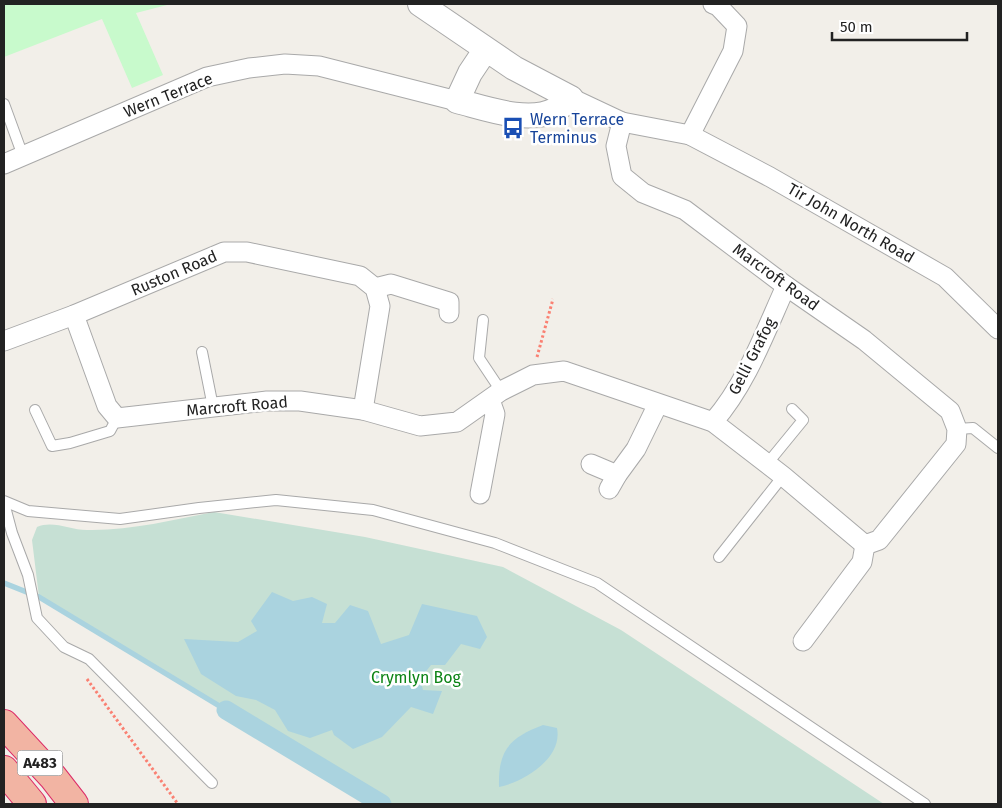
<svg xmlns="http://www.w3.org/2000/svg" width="1002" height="808" viewBox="0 0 1002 808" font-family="'Fira Sans',sans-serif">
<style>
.wetland{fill:#c6e0d4}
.park{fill:#c8facc}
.water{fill:#aad3df}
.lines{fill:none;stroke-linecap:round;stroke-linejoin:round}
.stream{stroke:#aad3df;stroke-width:5.5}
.canal{stroke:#aad3df;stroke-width:19}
.service-casing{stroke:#a9a9a9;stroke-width:12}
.minor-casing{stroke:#a9a9a9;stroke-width:21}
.tertiary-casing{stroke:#a9a9a9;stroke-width:26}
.trunk-casing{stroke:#dc2a67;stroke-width:30}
.path{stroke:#fa8072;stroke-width:3;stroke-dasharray:2.5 2.5;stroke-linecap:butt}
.service{stroke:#fff;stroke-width:10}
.minor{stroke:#fff;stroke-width:19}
.tertiary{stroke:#fff;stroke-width:24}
.trunk{stroke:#f2b4a3;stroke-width:28}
.labels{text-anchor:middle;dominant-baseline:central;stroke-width:5;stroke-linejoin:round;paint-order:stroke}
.shield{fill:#fff;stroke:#646464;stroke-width:1}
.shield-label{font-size:15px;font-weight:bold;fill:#222}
.street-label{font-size:16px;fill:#222;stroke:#fff}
.transit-label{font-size:16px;fill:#164399;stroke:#fff;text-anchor:start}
.park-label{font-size:16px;fill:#0c8416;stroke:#fff}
</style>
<rect width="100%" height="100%" fill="#f2efe9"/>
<!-- wetland -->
<path class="wetland" d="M214,512L365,537L503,567L621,630L884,804H382L39,597L32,540L37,527C53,520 70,530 87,530C129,531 172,520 214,512Z"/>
<!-- park -->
<polygon class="park" points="4,4 171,4 136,13 163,75 132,88 102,19 4,57"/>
<!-- water -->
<g class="water">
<polygon points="272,592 293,601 312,597 327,604 322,623 335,623 350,605 368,611 381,644 409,635 422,604 477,616 487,637 480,649 461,644 445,665 431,665 420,679 423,690 442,691 433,714 411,707 382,737 353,749 334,735 332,730 310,738 288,731 275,710 256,700 236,696 201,674 184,639 238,642 257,631 251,621"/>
<path d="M543,725L557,728C563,758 524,782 499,787C498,750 509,738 543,725Z"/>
</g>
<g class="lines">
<!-- stream -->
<polyline class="stream" points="4,583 39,597 226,710"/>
<!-- canal -->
<polyline class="canal" points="226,710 382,804"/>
<!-- service casing -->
<g class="service-casing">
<g id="service">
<polyline points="4,104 23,156"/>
<polyline points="483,320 479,358 501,391"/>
<polyline points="202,352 213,407"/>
<polyline points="35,410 52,446 70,443 110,431 117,418"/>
<polyline points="957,429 973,428 998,448"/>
<polyline points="767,464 803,420 792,409"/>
<polyline points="4,501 28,511 120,519 199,508 276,500 373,510 495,543 597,583 925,804"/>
<polyline points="4,503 12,533 28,575 37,618 64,647 89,659 212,783"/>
<polyline points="719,557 783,476"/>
</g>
</g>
<!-- minor casing -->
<g class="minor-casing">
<g id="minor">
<polyline points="571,98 622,122 690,135 770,177 945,277 998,329"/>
<polyline points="690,135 733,51 737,26 718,6 713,4"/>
<polyline points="4,164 207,77 249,68 285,64 319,66 457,101"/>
<polyline points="375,288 391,284 449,302 449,313"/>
<polyline points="74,315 107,406 117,418 267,401 300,401 363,410 420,426 457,422 501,391 533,375 564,371 713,422 783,476 865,545 879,540 956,444 957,429 950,411 864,340 786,286 685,210 643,193 622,176 616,146 622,122"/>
<polyline points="4,341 74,315 224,252 247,252 360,276 375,288 380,306 363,410"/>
<path d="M713,422C747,383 765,332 786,286"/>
<polyline points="591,464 617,475"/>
<polyline points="609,489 617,475 636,449 658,404"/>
<polyline points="480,494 495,414 490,400"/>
<polyline points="803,641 862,562 865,545"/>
</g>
</g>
<!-- tertiary casing -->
<g class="tertiary-casing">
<path id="tertiary" d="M420,4L514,68L571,98C566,102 561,107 555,110C528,124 485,108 457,101L470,73L486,49"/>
</g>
<!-- trunk casing -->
<g class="trunk-casing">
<g id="trunk">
<polyline points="4,724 53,777 74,804"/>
<polyline points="4,770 32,804"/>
</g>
</g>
<!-- path -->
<g class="path">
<polyline points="537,357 553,299"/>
<polyline points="87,679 178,804"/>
</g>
<!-- service -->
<use href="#service" class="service"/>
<!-- minor -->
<use href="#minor" class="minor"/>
<!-- tertiary -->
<use href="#tertiary" class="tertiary"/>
<!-- trunk -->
<use href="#trunk" class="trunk"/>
</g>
<!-- icons -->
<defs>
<g id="bus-bare" transform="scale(1.725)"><path d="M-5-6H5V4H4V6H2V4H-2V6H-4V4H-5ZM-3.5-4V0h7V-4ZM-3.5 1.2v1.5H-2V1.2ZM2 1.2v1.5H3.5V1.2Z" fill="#1a4fb4" stroke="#fff" stroke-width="2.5" paint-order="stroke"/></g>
</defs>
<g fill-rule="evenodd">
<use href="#bus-bare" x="513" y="128"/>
</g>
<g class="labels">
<!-- shield labels -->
<rect class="shield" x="17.5" y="750.5" width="45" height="25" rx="4"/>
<g class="shield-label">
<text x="40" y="763">A483</text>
</g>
<!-- street labels -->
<g class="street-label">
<text transform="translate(168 95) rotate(-22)">Wern Terrace</text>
<text transform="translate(851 223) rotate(30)">Tir John North Road</text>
<text transform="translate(174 273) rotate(-23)">Ruston Road</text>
<text transform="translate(776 277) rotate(36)">Marcroft Road</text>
<text transform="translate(752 356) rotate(-63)">Gelli Grafog</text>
<text transform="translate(237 406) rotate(-5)">Marcroft Road</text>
</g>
<!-- transit labels -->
<g class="transit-label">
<text x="530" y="119">Wern Terrace<tspan x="530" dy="18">Terminus</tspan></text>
</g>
<!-- park labels -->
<g class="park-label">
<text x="416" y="677">Crymlyn Bog</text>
</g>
</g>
<!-- border -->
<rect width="1002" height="808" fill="none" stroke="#222222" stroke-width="10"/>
<!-- scale -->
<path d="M832 32v8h135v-8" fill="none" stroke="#222222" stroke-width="2.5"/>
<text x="840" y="32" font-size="15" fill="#222222" stroke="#ffffff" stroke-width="4" paint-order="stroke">50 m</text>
</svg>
